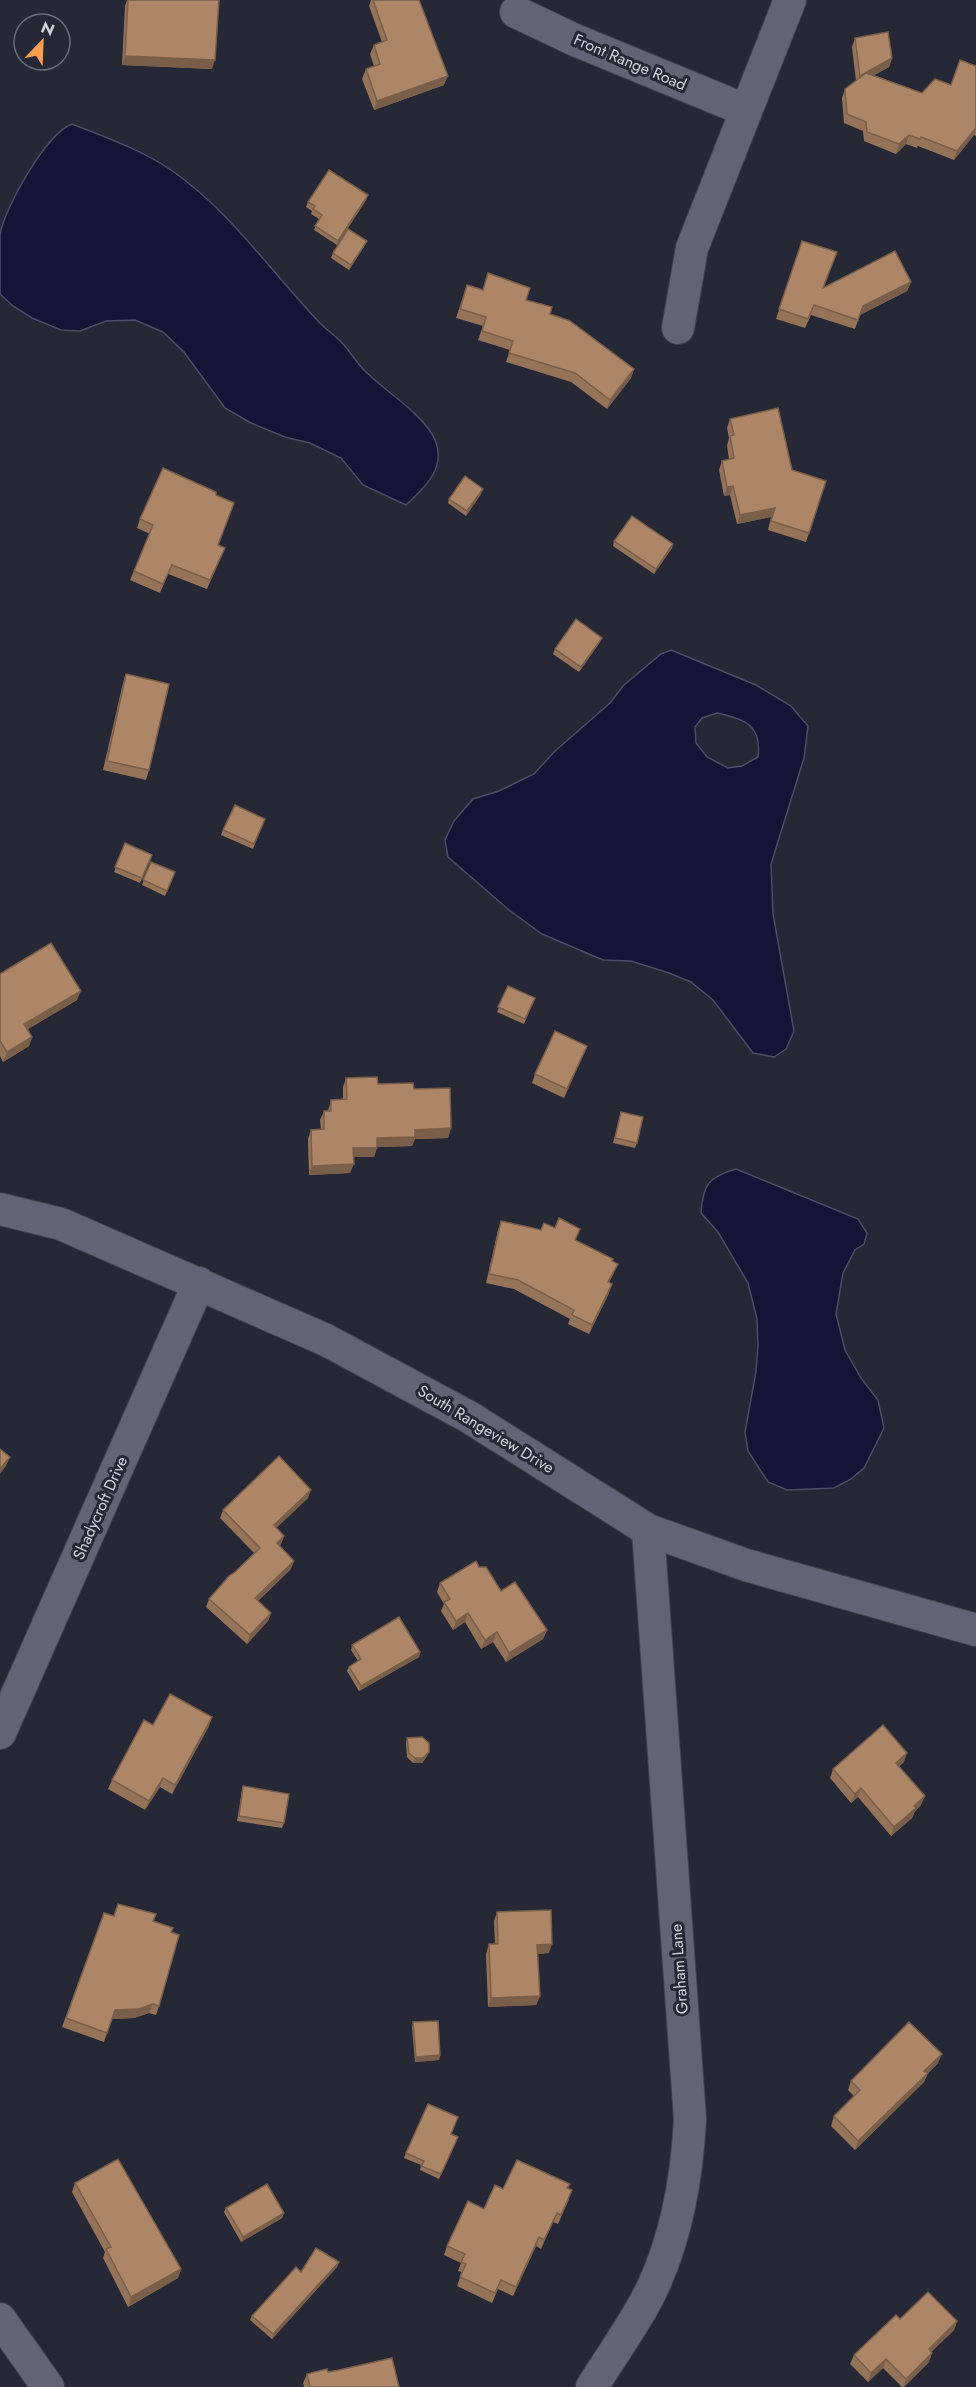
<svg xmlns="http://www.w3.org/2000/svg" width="976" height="2387" viewBox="0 0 976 2387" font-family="Jost,sans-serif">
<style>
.water{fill:#151436;stroke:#4d4d68;stroke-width:1.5;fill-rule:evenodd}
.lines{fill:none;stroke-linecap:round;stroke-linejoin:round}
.minor-casing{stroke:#42424f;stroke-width:34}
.minor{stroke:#626475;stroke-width:32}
.wall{fill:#957359}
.shaded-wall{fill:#795e49}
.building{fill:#ad8668;stroke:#795e49;stroke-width:1.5}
.labels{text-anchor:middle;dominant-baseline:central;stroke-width:6;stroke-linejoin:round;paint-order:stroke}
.street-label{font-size:16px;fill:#d1d2dc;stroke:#262836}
</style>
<rect width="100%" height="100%" fill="#262836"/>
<!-- water -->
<g class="water">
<path d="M72,124C105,137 142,150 171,170C229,210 269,269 317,320C325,329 336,336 344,345C351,353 356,362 364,370C383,390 424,414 435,440C447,468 424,488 406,505L363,485L341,458L310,443L285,437L251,423L225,408L184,352L163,332L135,320L106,321L80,331L61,330L32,318L13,306L0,294C0,275 0,253 0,234C5,207 46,134 72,124Z"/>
<path d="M671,650L756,685L791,706L808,726L804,758L771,864L773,914L794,1031L786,1049L774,1057L753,1053L713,1000L691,982L669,973L631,961L603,960L542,934L509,910L448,857L445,840L454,821L473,799L499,791L534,774L554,752L610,703L624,685L661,654ZM717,713C745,719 762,725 758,757L742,766L728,768L707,757L696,743L695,727L702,718Z"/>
<path d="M736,1169L858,1219L867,1233L864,1244L855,1250L843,1273L836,1314L845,1350L861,1378L878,1400L884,1428L864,1468L851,1479L834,1488L787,1490L768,1482L748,1451L745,1432L756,1372L758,1345L757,1319L748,1283L718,1232L701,1213C703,1185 708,1177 736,1169Z"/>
</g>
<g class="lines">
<!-- minor casing -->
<g class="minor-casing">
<g id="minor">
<polyline points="516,12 575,40 745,110"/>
<polyline points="678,328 692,248 790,0"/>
<polyline points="0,1209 61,1224 326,1340 469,1417 648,1530 746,1565 976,1630"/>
<polyline points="0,1733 199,1283"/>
<polyline points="0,2319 48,2387"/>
<path d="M592,2387C611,2356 634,2325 650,2293C677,2238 687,2179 690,2119L648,1530"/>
</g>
</g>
<!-- minor -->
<use href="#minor" class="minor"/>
</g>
<!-- wall -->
<g class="wall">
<polygon points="127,0 219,0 212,69 122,65 125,6"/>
<polygon points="371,0 419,0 444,85 374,110 362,79 366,69 374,66 370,54 374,45 382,42 369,6"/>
<polygon points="855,38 892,58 889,67 874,75 922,93 951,85 976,66 976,136 974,135 954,160 918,146 917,148 906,144 896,154 864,141 863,131 844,123 842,98 845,89 856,81 852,47"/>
<polygon points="368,195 366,200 337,245 314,230 319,219 311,214 312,211 306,207 308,202"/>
<polygon points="802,241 823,288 911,282 907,291 860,315 855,329 811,315 805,328 776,319"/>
<polygon points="365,245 349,270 331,258 333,253"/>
<polygon points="467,285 483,290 526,300 550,314 634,369 631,378 607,409 571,382 506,362 510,350 478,340 483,326 456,318"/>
<polygon points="730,419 792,470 809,533 806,542 768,530 771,517 737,524 730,495 724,496 719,470 722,461 729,459 727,446 729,438 727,428"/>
<polygon points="481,494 466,516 448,503 449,499"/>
<polygon points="140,519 225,548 207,589 168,574 160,593 130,580 150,534 137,528"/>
<polygon points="614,541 673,544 672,548 654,574 613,546"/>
<polygon points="602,638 600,642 579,672 553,654 555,649"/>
<polygon points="126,674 149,770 146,780 103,770 123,683"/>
<polygon points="265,819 253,849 221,835 223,830"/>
<polygon points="125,843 152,855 140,883 114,872"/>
<polygon points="151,862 175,872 165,896 142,885"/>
<polygon points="0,974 77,1000 28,1029 32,1037 29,1046 3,1062 0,1056"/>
<polygon points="508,986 535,998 524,1024 497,1012"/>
<polygon points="587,1046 564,1098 532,1083 535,1074"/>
<polygon points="346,1078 414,1089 451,1128 448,1138 415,1139 412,1146 377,1147 374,1157 353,1157 350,1173 309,1175 308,1139 311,1130 321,1129 320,1120 324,1111 328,1111 331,1100 343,1100 343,1087"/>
<polygon points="621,1112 637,1143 635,1148 613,1143"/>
<polygon points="501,1221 576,1240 612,1261 614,1273 609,1282 609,1293 589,1334 568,1324 570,1319 514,1289 486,1283 498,1230"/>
<polygon points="308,1498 276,1528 284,1536 281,1544 279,1546 291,1569 258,1601 271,1613 268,1621 247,1644 206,1607 209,1599 254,1553 220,1518 223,1510"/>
<polygon points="479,1567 501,1591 547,1630 543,1639 506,1662 493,1642 481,1649 465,1622 453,1630 441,1611 444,1604 437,1592 440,1583"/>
<polygon points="352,1645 420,1652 419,1657 359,1691 347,1671 349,1667 358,1661 351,1650"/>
<polygon points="153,1725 209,1726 172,1794 160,1787 145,1810 108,1789 112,1780"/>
<polygon points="407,1738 427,1756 422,1763 413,1763 407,1757 406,1743"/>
<polygon points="904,1762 899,1766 921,1805 915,1811 912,1818 891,1836 858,1797 851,1803 830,1778 833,1769"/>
<polygon points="243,1786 284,1823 282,1828 237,1821 242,1791"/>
<polygon points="497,1912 549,1953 538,1954 540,1996 536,2005 488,2007 486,1954 489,1944 495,1944 494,1921"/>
<polygon points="104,1913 114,1916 153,1921 171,1932 159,2006 156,2015 149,2013 134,2018 112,2019 104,2042 62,2027"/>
<polygon points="413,2022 440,2055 439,2060 415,2062 412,2027"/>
<polygon points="938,2063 928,2073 924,2082 855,2150 831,2126 834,2116 854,2096 848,2090 851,2081"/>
<polygon points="452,2134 456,2141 439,2179 420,2170 421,2165 404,2158 406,2153"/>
<polygon points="75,2183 181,2269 178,2278 128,2307 103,2258 105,2252 72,2192"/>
<polygon points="503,2189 568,2189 569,2199 558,2224 553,2222 541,2249 536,2246 513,2296 498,2289 492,2303 457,2286 462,2272 458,2271 461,2263 444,2255 447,2246"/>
<polygon points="226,2208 284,2213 282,2218 241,2242 224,2212"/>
<polygon points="339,2262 337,2267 272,2339 250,2320 252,2316 301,2272"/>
<polygon points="900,2319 957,2321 954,2330 931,2352 929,2362 904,2387 902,2387 883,2368 868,2382 850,2364 854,2355"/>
<polygon points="328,2372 399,2387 304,2387 303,2383 307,2374"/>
</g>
<!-- shaded-wall -->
<g class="shaded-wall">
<polygon points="125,56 215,60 212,69 122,65"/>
<polygon points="892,58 889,67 856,85 860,76"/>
<polygon points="448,76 444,85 374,110 377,101"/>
<polygon points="976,128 974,135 954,160 957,151"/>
<polygon points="909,135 906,144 896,154 899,144"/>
<polygon points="368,195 366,200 337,245 338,241"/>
<polygon points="367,241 365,245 349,270 351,265"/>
<polygon points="911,282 907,291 860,315 863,306"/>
<polygon points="634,369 631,378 607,409 610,400"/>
<polygon points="733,486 730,495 724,496 727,487"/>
<polygon points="483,489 481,494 466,516 467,511"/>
<polygon points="775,508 771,517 737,524 740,515"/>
<polygon points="673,544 672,548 654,574 656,569"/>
<polygon points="602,638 600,642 579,672 581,667"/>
<polygon points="81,991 77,1000 21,1033 24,1024"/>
<polygon points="32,1037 29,1046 3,1062 7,1052"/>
<polygon points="587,1046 583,1055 564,1098 567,1089"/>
<polygon points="451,1128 448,1138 415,1139 412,1146 374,1147 377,1138 415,1130"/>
<polygon points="353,1148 377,1148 374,1157 350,1157"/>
<polygon points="354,1164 350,1173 309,1175 312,1166"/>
<polygon points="612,1284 609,1293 589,1334 592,1325"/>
<polygon points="10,1457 6,1466 0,1474 0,1469"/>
<polygon points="311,1490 308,1498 271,1533 274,1525"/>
<polygon points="284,1536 281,1544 274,1551 277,1543"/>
<polygon points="294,1561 291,1569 252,1606 255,1598"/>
<polygon points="271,1613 268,1621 247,1644 250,1635"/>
<polygon points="468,1613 465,1622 453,1630 456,1621"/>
<polygon points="547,1630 543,1639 506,1662 509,1653"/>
<polygon points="497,1632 493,1642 481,1649 485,1640"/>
<polygon points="420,1652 419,1657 359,1691 361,1686"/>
<polygon points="212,1717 209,1726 172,1794 175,1785"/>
<polygon points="429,1752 427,1756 422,1763 413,1763 415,1758"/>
<polygon points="907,1753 904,1762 893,1772 896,1763"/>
<polygon points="163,1778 160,1787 145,1810 149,1801"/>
<polygon points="861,1788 858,1797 851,1803 855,1794"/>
<polygon points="925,1796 921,1805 915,1811 912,1818 891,1836 894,1827 914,1806"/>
<polygon points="552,1944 549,1953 534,1954 537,1945"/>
<polygon points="540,1996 536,2005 488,2007 491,1998"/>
<polygon points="153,2004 149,2013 134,2018 111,2019 115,2010"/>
<polygon points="942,2054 938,2063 928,2073 924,2082 855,2150 858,2141 924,2071"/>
<polygon points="440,2055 439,2060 415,2062 416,2057"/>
<polygon points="284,2213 282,2218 241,2242 243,2237"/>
<polygon points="557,2213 541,2249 544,2240"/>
<polygon points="539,2237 536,2246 513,2296 516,2287"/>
<polygon points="339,2262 337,2267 272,2339 273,2334"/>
<polygon points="181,2269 178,2278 128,2307 131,2297"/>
<polygon points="957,2321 954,2330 925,2358 929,2349"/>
<polygon points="932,2353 929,2362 903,2387 906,2379"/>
<polygon points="886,2359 883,2368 868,2382 871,2373"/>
</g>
<!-- building -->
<g class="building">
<polygon points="128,0 219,0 215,60 125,56"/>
<polygon points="373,0 419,0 448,76 377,101 366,69 380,64 374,45 387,40"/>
<polygon points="888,32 892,58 860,76 855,38"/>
<polygon points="960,60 976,66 976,128 957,151 921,137 920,139 909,135 899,144 867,132 866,122 847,114 845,89 866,73 922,93 935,79 951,85"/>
<polygon points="329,170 368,195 338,241 315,226 322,215 313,209 315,206 308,202"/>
<polygon points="348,229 367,241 351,265 333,253"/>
<polygon points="802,241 837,252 823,288 895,251 911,282 863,306 858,320 814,305 808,319 779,309"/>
<polygon points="488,273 530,288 526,300 552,307 550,314 570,321 634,369 610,400 575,373 509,353 513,341 482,331 486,317 460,309 467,285 483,290"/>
<polygon points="778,408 792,470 826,481 809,533 771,521 775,508 740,515 733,486 727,487 722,461 734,458 730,436 734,435 730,419"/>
<polygon points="163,468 216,492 216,495 234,503 218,545 225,548 210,580 172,565 163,584 134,571 153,525 140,519"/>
<polygon points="465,476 483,489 467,511 449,499"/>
<polygon points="632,516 673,544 656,569 614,541"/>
<polygon points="576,619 602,638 581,667 555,649"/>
<polygon points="126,674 169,684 149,770 107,761"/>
<polygon points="235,805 265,819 254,844 223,830"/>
<polygon points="125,843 152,855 142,878 115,867"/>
<polygon points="151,862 175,872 167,891 143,880"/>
<polygon points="51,943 81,991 24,1024 32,1037 7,1052 0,1041 0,974"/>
<polygon points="508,986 535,998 525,1019 498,1007"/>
<polygon points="555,1031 587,1046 567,1089 535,1074"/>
<polygon points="377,1077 378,1084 413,1083 414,1089 450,1088 451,1128 415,1130 415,1137 377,1138 377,1148 353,1148 354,1164 312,1166 311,1130 324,1129 324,1111 331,1111 331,1100 347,1099 346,1078"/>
<polygon points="621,1112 643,1117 637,1143 615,1138"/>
<polygon points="559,1218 580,1229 575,1240 613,1259 612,1261 618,1264 608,1282 612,1284 592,1325 572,1315 574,1310 518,1280 489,1274 501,1221 541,1230 544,1223 555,1228"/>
<polygon points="0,1449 10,1457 0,1469"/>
<polygon points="279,1456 311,1490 274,1525 284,1536 277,1543 294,1561 255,1598 271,1613 250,1635 209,1599 229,1576 235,1572 260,1548 223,1510"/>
<polygon points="476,1561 479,1567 486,1567 501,1591 515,1582 547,1630 509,1653 497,1632 485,1640 468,1613 456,1621 444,1602 450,1599 440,1583"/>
<polygon points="399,1617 420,1652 361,1686 349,1667 361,1659 352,1645"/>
<polygon points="170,1694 212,1717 175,1785 163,1778 149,1801 112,1780 144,1720 153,1725"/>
<polygon points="883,1725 907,1753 896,1763 925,1796 914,1806 916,1808 894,1827 861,1788 855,1794 833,1769"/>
<polygon points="422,1737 429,1743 429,1752 423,1758 415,1758 409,1753 407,1738"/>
<polygon points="243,1786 289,1794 284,1823 239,1816"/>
<polygon points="118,1904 156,1914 153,1921 173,1928 171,1932 179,1935 159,2006 153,2004 138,2009 115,2010 107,2033 66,2018 104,1913 114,1916"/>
<polygon points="551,1910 552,1944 537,1945 540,1996 491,1998 489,1944 498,1944 497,1912"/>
<polygon points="438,2021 440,2055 416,2057 413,2022"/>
<polygon points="909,2022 942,2054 924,2071 928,2073 858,2141 834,2116 860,2090 851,2081"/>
<polygon points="428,2104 458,2117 451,2134 458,2137 441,2174 421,2166 424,2161 406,2153"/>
<polygon points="118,2159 181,2269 131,2297 106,2249 111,2247 75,2183"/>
<polygon points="517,2160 570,2184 567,2188 572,2190 561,2215 557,2213 544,2240 539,2237 516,2287 501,2280 495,2293 460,2277 466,2264 461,2262 465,2254 447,2246 468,2201 484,2209 495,2185 503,2189"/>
<polygon points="267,2184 284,2213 243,2237 226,2208"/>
<polygon points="316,2248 339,2262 273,2334 252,2316 296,2267 301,2272"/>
<polygon points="928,2292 957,2321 929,2349 932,2353 906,2379 886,2359 871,2373 854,2355 896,2315 900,2319"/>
<polygon points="392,2358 399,2387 310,2387 307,2374 327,2369 328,2372 339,2370"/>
</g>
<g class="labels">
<!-- street labels -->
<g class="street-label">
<text transform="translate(630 62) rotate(23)">Front Range Road</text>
<text transform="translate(486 1429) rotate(31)">South Rangeview Drive</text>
<text transform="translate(100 1508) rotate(-66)">Shadycroft Drive</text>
<text transform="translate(679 1969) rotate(-94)">Graham Lane</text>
</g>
</g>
<!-- north arrow -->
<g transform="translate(42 42) rotate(23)"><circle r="28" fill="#262836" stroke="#6a6c78" stroke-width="1.5"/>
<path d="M0-4.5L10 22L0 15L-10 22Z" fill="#fb9e50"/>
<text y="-9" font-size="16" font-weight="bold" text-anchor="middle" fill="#d1d2dc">N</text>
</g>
</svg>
